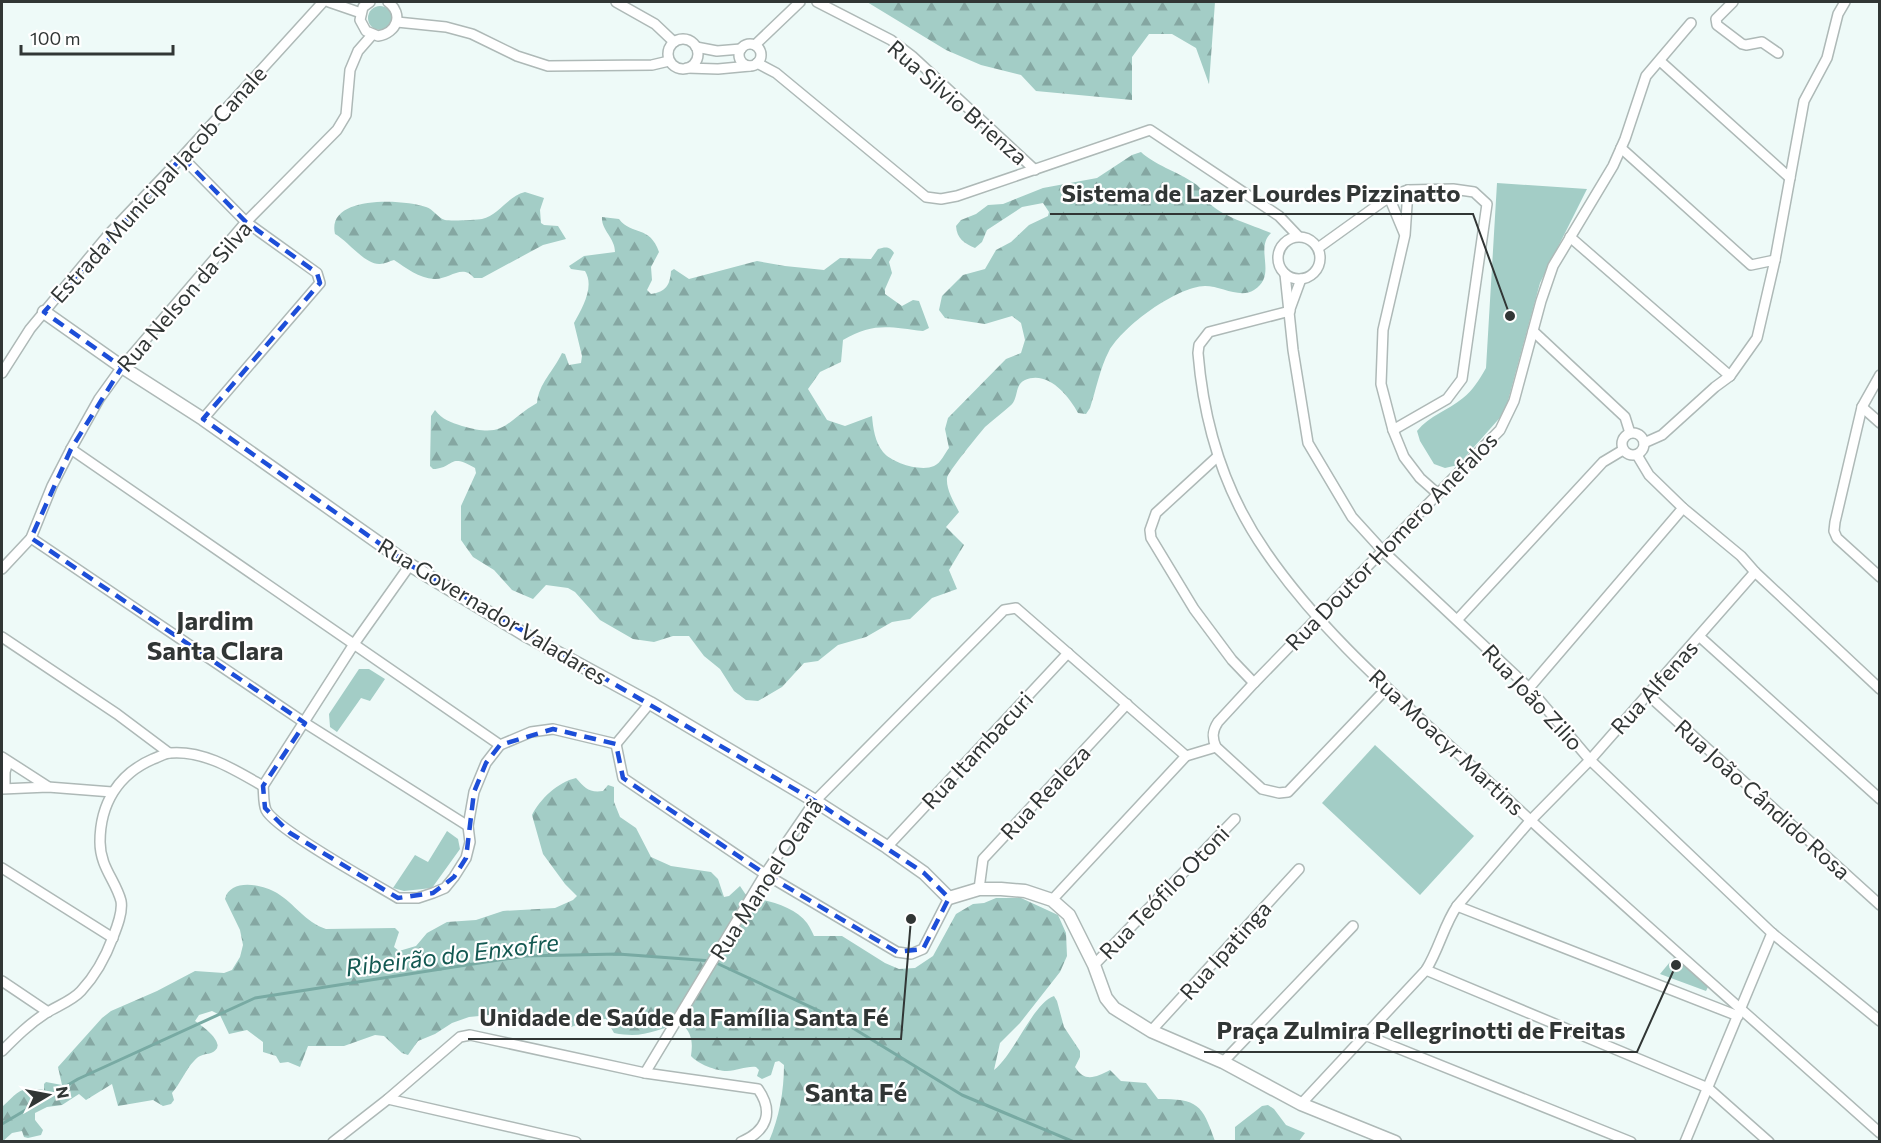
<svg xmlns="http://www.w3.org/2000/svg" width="1881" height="1143" viewBox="0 0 1881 1143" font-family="Commissioner,sans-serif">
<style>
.green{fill:#a3cdc6}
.forest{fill:url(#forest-firs)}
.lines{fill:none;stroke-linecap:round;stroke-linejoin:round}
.stream{stroke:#78aaa3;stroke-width:3}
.minor-casing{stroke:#aeb9b7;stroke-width:12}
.tertiary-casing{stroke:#aeb9b7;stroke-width:15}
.minor{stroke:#fff;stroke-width:9}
.tertiary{stroke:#fff;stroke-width:12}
.marked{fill:none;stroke:#1d4ed8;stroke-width:4.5;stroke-dasharray:12 8;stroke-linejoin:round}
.labels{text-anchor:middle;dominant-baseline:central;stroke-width:4.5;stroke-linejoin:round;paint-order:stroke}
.street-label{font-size:22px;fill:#313635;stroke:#fff}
.water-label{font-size:24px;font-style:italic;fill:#145952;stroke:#fff}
.quarter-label{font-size:26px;font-weight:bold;fill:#313635;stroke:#fff}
.leader{fill:none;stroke:#313635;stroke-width:2}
.callout-dot{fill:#313635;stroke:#fff;stroke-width:2}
.callout-label{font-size:24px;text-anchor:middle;font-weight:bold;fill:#313635;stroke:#fff;stroke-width:4.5;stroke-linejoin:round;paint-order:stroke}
</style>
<defs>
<pattern id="forest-firs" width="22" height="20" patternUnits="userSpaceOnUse" patternTransform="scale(1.5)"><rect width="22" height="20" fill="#a3cdc6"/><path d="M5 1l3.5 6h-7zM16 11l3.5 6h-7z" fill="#85a7a2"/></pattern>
</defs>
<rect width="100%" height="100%" fill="#eefaf8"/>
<!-- green -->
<g class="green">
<circle cx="380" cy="18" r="12"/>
<path d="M1497,183L1587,189L1540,283L1505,412L1458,465L1445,468L1434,464L1420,441L1417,431C1430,415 1447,411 1463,398C1473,390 1479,380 1486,368Z"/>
<polygon points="359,669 369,669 385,679 370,701 361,698 337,732 330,727 329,714"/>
<polygon points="1375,745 1474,836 1420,895 1322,803"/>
<polygon points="447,831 458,839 460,849 432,888 404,891 393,888 415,855 428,862"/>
<polygon points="1675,956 1709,985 1706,991 1660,974"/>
</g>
<!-- forest -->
<g class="forest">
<polygon points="867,2 1215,2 1209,84 1196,48 1172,34 1149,34 1132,57 1132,100 1036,91 1021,75 981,65 946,50"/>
<path d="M1141,152C1153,164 1178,172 1194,183C1205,190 1201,194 1207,201C1220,216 1252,225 1271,233C1254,249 1278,275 1254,290C1240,299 1221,286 1205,286C1176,287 1123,326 1109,351C1100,368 1096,390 1090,408L1086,414L1078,413C1069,396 1048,370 1025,380C1014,385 1019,399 1010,406C1002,413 993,420 985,427C980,433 947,473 947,478C946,490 954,502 959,512L946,527L964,545L949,570L957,589L932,598L910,619L892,622L866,637L838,645L818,661L804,663L782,687L758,701L746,700L734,691L720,669L704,656L689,636H673L654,642L633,639L600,620L575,592L568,588L546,585L533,599L512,590L494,570L473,557L461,540V506L476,473L475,468C448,452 455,468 433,469L430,466L431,416L435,410C443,420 450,422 462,426C506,439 504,422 537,403C539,383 553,372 562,353L565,354L569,365L581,363L582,356L574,323C582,308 595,287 585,271L571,269L569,266L584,256L615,252C615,238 601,230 602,217L619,219C632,236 650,225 659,252L651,267L652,280L647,290L651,294C666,292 670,285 671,271L674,269L689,279L757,261L785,266L824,270L840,258L871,259L878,249C885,247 890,246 894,253L889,262L892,273L885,289V294L902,306L913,300L919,301L929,328L923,331C890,327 873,322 843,340L841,362L820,372L808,389L827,420L845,426L872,416C873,428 875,442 883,452C892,463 921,472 934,466C941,463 945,453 949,448L945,429L948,418L1006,359L1021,353L1025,340L1021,323L1012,316L985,324L945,318L939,310L942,296L963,275L985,269L996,250L1011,242L1029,225L1048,216L1049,212L1043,203L1022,207L987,230L982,242L975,248C964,243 957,239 956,226L961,220L976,214L988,205L1003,204L1043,188L1097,178L1132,155Z"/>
<path d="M525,192L544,198L540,210L541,223L544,225L558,226L566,239L543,245L482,278H474C462,263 449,280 434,279C419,278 406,268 394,260C390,261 384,264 380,264C365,265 348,241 335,234C326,195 403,199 426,207C433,209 438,218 445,220C451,221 476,220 482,219C499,215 508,196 525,192Z"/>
<path d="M576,778C585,788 589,793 603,791L608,785L614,787V802L620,817L636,828L651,857L671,866L711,872L718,879L724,897L729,896L740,886L748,898C767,899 795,907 807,923C810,927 812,932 814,936H842L885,963L899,969L915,968L933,956L956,914L973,904L984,903L996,898H1021L1058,915L1066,933L1067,956L1060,972L1020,1023L1000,1043L994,1070C1014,1055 1033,1003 1054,996L1057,1001L1064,1027L1080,1051V1057L1075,1067C1085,1083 1096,1077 1110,1070L1121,1081L1146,1083L1158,1099C1198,1099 1202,1104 1215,1141H769C779,1118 784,1091 784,1065L779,1061L775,1062L771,1075L762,1079L757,1076L759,1070L756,1067C746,1066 737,1071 727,1071C716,1071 698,1064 691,1056C693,1042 692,1033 681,1023C654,1030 644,1039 614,1033L606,1019L591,1020L571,1027L539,1019L528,1024L519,1015L511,1013L469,1017L452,1023L435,1034L418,1041L408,1055L402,1053L384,1036L375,1035L344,1046H308L300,1067L288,1062L280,1063L276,1056L263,1052V1042L247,1030L229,1034L220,1015L212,1011L199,1015L195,1021C202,1026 230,1045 211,1053C204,1055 200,1054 194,1061C185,1070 181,1083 172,1093L174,1100L171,1104L163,1106L153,1100L118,1106L112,1084L86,1100L79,1094L62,1105L47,1107L35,1113V1120L43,1130L41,1135L28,1138L24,1137L22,1131L12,1133L2,1142V1107C19,1091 20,1086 44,1090V1084L46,1082L62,1085L58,1067L102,1018L111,1011L157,991L195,971L224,973L232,970L240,957L243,945L240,930L225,899C230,878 262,884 277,893C295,904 305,922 326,929L395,928L399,932L394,947L399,951L416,946L427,933L447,922L476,920L503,911L555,908L573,900L577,896L565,884L543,854L532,815C540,799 558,782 576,778Z"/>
<polygon points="1268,1105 1274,1109 1286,1125 1305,1133 1299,1141 1235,1141 1235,1127 1262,1106"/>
</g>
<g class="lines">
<!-- stream -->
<polyline class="stream" points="2,1124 78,1079 255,998 525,956 618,954 712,961 843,1022 962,1095 1074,1142"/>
<!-- minor casing -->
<g class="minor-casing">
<g id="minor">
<polyline points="329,2 361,13"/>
<path d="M370,2L363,7L360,20L366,31L378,36C397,33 404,14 388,2"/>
<polyline points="616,2 655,24 674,42"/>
<polyline points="817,2 891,40 912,56 1035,170"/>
<polyline points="1733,2 1716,19 1717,25 1742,44 1746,45 1762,42 1778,53"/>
<polyline points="397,22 446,27 472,34 517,56 548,66 652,65 669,61"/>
<circle cx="683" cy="54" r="15"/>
<circle cx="750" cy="55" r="11"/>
<polyline points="755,45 800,2"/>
<polyline points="696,47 717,51 741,49"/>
<polyline points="1660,61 1790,178"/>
<polyline points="757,63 776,73 926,197 941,199 957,196 1150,130 1279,216 1298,236"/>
<polyline points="687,68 718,69 750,66"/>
<polyline points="1621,148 1751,265 1775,260"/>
<polyline points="182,157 246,222 317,273 320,283 203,419"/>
<polyline points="1408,190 1405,235 1383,330 1381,384 1393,430 1404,457 1420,478 1438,494"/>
<polyline points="1389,197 1404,233"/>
<circle cx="1299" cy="258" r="21"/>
<polyline points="1570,237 1730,376"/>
<polyline points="1318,248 1389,197 1408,190 1453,189 1474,192 1487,204 1462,379 1447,399 1393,430"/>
<polyline points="1285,274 1293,350 1308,443 1352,517 1383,551 1529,688 1590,760 1772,933 1880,1021"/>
<polyline points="1290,309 1301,279"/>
<path d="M1290,311L1209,332L1199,345L1198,353C1204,426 1224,492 1266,552C1323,635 1402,701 1476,770C1608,893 1745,1012 1880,1133"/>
<polyline points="1533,331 1625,417 1630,433"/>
<polyline points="2,373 30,329 108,235 182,157 323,2"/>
<polyline points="1880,375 1862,407 1835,522 1834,531 1837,538 1880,577"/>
<polyline points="1862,407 1880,423"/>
<circle cx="1633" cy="444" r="11"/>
<polyline points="1644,443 1662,435 1715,387 1730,376 1757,338 1775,260 1804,101 1827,58 1838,14 1845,2"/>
<polyline points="71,449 500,745"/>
<polyline points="1637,455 1649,475 1683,508 1741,556 1755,572 1880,689"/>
<polyline points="1217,457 1156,513 1150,530 1151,538 1194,609 1232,660 1254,683"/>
<polyline points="31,538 305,723 468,826"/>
<polyline points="2,569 31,538 52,486 71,449 99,399 122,367 246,222 337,130 346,115 350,70 358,51 372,35"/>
<polyline points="1458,619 1603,462 1623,450"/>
<polyline points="2,637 117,714 169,753"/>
<polyline points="1700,637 1880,799"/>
<path d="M1387,688L1288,792L1279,793L1262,789L1216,747C1212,738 1212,731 1218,722L1254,683L1500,430L1514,401L1541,301L1553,266L1613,166L1625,139L1646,76L1691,23"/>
<polyline points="1529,688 1683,508"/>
<polyline points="1647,694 1880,905"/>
<polyline points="616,744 623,778 765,874 897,952 911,954 923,949 949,898"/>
<polyline points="616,744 650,703"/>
<polyline points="2,757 47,786"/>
<path d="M263,786C264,793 263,803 266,810C275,829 375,884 398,898H418L433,893L445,888L454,877L466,858L470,842L468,826L474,792L486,763L500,745L531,732L553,729L616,744"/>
<polyline points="263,786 354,644 410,565"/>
<polyline points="5,788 5,772 8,762"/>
<polyline points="2,789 48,787 112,792"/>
<polyline points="887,847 1068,653"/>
<polyline points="2,868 113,938"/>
<polyline points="979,889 983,859 1127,704"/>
<polyline points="1052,900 1186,756"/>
<polyline points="1457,906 1738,1016"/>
<polyline points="1094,965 1235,819"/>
<polyline points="1426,970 1708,1088 1769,1142"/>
<polyline points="2,981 48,1012"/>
<polyline points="1151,1031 1299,869"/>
<polyline points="1365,1035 1631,1142"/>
<path d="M2,1051C16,1037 29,1024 46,1013C57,1006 72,1001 81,991C95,976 106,956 113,937C117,927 123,912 121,901C116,881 100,867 100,842C100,804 118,774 153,759C159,757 165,753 170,753C204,750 235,770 263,786"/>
<polyline points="1223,1062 1353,926"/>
<polyline points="645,1073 765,874 815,801 1004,610 1016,608 1186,756 1216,747"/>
<polyline points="388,1099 576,1142"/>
<path d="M1301,1104L1426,970C1439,949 1444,925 1457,906L1530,821L1590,760L1755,572"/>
<path d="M333,1142L388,1099L460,1037L470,1035L645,1073L758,1089C774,1112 767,1131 741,1142"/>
<polyline points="1685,1142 1772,933"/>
</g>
</g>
<!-- tertiary casing -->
<g class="tertiary-casing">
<polyline id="tertiary" points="44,312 122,367 203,419 410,565 527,636 650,703 815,801 887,847 924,873 949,898 979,889 1001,889 1025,891 1052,900 1069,915 1094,965 1106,998 1114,1008 1151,1031 1223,1062 1301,1104 1395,1142"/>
</g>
<!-- minor -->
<use href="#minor" class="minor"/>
<!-- tertiary -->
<use href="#tertiary" class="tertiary"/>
</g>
<!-- marked area -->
<path class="marked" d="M182,157L246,222L317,273L320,283L203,419L410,565L815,801L924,873L949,898L923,949L897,952L765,874L623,778L616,744L553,729L500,745L486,763L474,792L466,858L454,877L433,893L398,898L290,833L265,808L263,786L305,723L31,538L71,449L122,367L44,312Z"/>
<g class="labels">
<!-- street labels -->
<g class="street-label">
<text transform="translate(958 102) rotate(41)">Rua Silvio Brienza</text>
<text transform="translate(158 184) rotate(-48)">Estrada Municipal Jacob Canale</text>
<text transform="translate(184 296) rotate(-49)">Rua Nelson da Silva</text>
<text transform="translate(1391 541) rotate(-46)">Rua Doutor Homero Anefalos</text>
<text transform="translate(493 611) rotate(31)">Rua Governador Valadares</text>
<text transform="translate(1654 687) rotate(-48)">Rua Alfenas</text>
<text transform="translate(1533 697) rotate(47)">Rua João Zilio</text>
<text transform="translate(1447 742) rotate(43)">Rua Moacyr Martins</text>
<text transform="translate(977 750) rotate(-47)">Rua Itambacuri</text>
<text transform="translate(1045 792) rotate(-47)">Rua Realeza</text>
<text transform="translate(1763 799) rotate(42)">Rua João Cândido Rosa</text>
<text transform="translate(766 879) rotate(-57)">Rua Manoel Ocanã</text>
<text transform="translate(1164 892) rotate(-46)">Rua Teófilo Otoni</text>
<text transform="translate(1225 950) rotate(-48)">Rua Ipatinga</text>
</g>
<!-- water labels -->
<g class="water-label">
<text transform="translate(452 954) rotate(-7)">Ribeirão do Enxofre</text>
</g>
<!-- quarter labels -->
<g class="quarter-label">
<text x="215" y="619">Jardim<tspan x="215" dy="30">Santa Clara</tspan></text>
<text x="856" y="1091">Santa Fé</text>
</g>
</g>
<!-- callouts -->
<path class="leader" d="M1510 316L1473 214H1050M911 919L901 1039H468M1676 965L1637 1052H1204"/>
<g class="callout-dot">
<circle cx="1510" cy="316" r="6"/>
<circle cx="911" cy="919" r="6"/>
<circle cx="1676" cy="965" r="6"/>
</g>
<g class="callout-label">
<text x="1261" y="202">Sistema de Lazer Lourdes Pizzinatto</text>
<text x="684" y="1026">Unidade de Saúde da Família Santa Fé</text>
<text x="1421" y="1039">Praça Zulmira Pellegrinotti de Freitas</text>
</g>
<!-- border -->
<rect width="1881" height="1143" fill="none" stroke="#313635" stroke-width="6"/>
<!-- north arrow -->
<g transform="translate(48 1095) rotate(80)" stroke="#ffffff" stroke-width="4.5" paint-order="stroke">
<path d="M0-4.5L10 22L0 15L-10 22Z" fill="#313635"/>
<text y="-9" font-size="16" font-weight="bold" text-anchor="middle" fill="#313635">N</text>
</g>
<!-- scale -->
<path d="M21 45v9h152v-9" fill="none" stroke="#313635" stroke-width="3"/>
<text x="30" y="45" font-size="18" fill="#313635" stroke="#ffffff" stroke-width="4.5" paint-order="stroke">100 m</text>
</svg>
